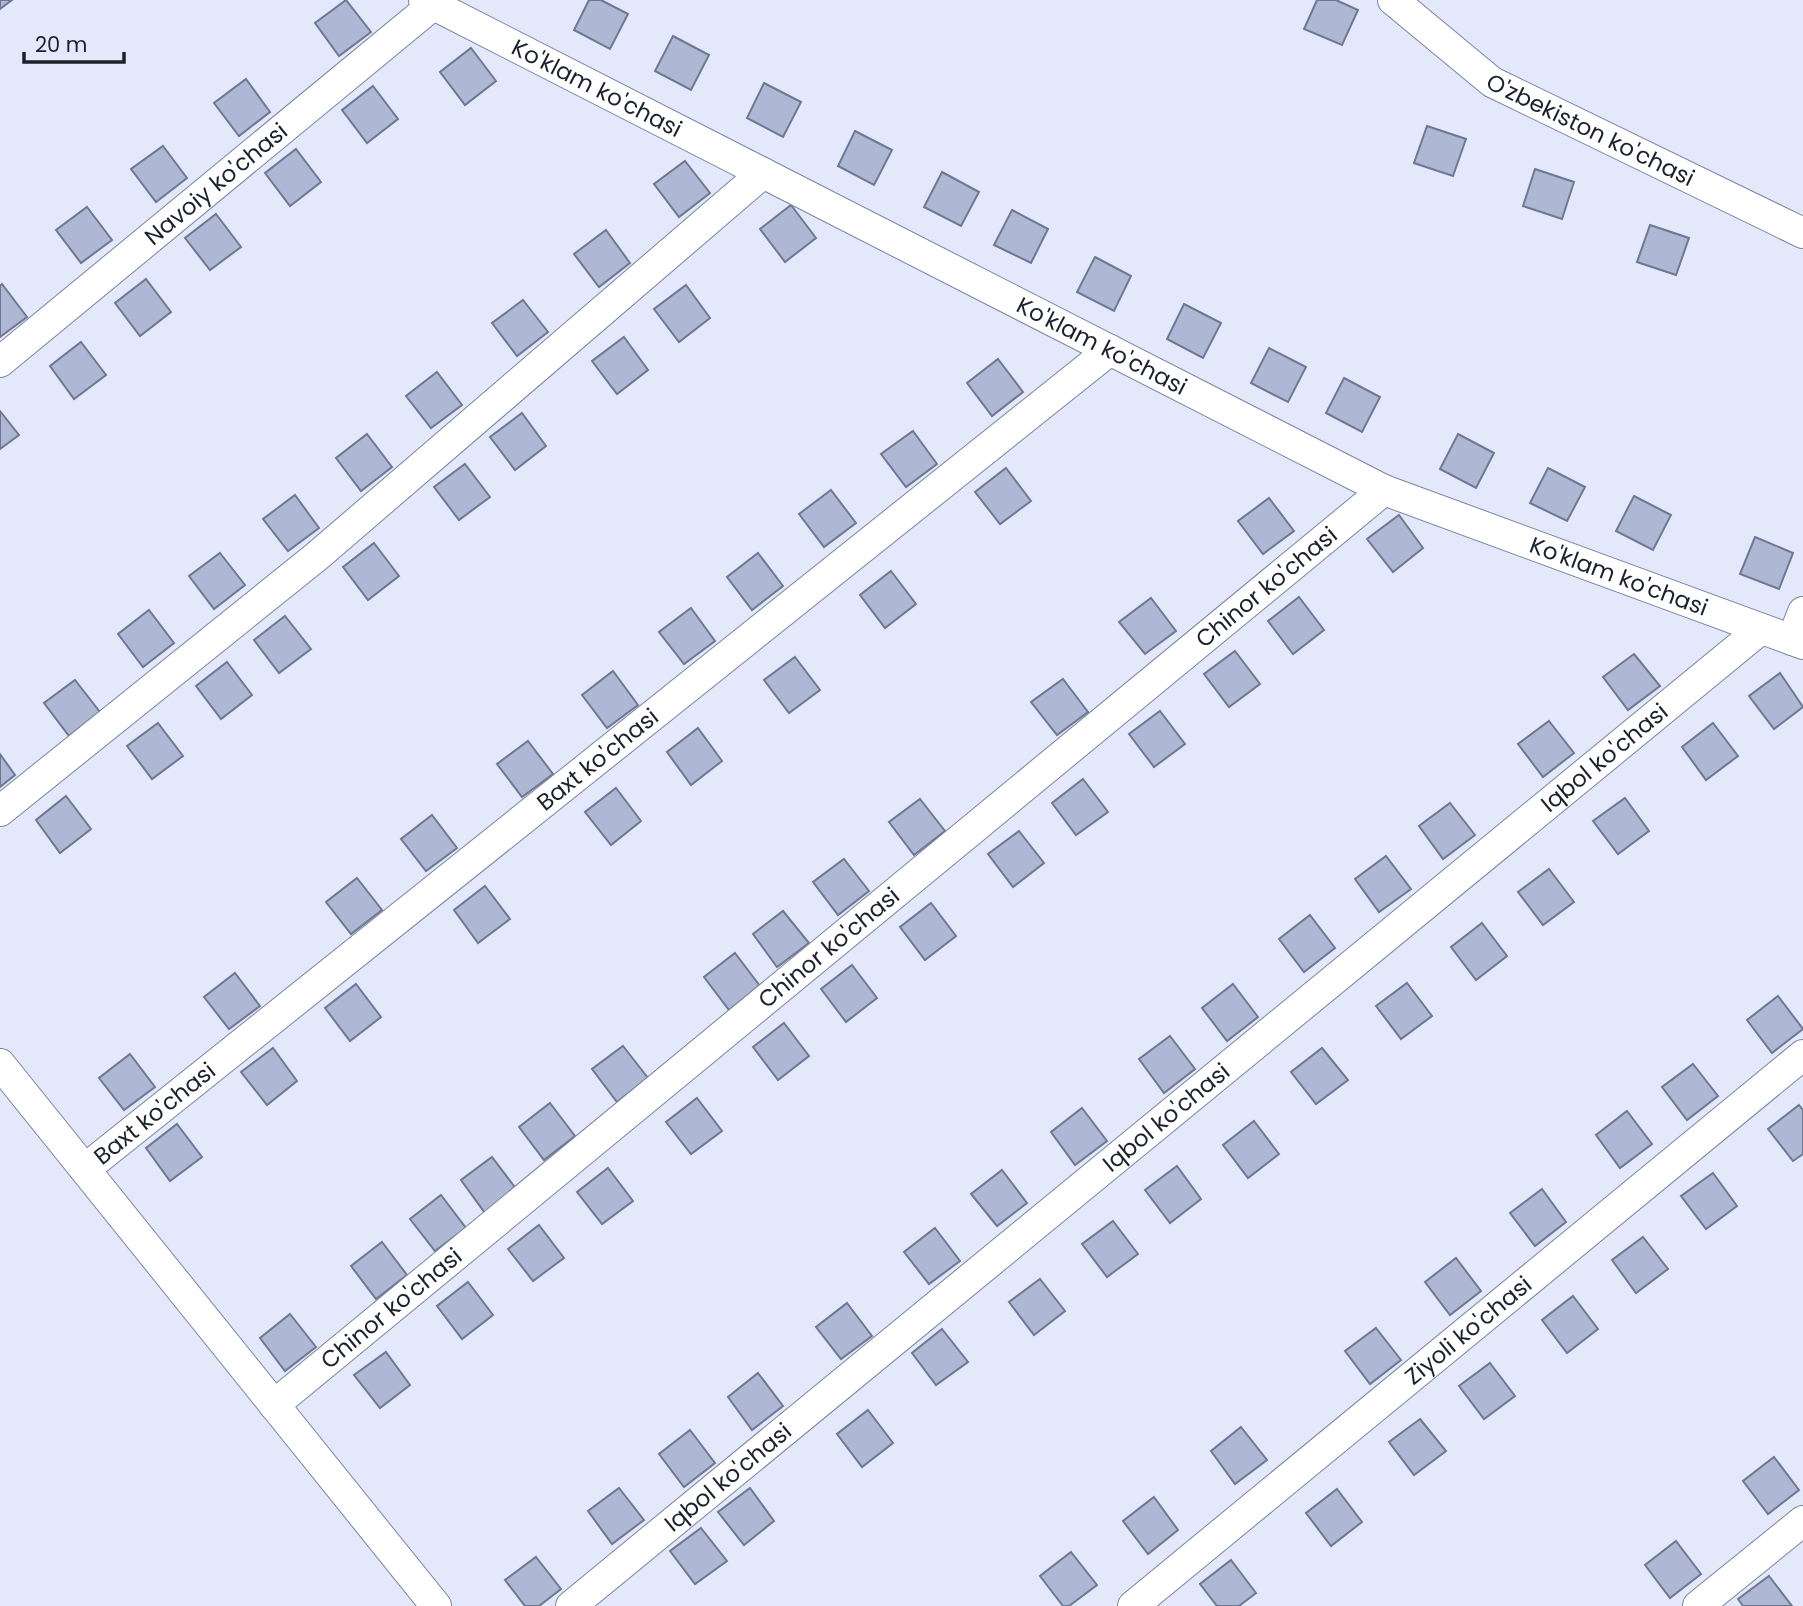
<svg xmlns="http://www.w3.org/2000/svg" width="1803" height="1606" viewBox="0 0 1803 1606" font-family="Poppins,sans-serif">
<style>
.building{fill:#aeb8d4;stroke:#6e7892;stroke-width:2}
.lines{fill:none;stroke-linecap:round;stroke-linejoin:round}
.minor-casing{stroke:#7a849e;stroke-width:32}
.minor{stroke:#fff;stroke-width:30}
.labels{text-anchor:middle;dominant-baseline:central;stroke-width:5;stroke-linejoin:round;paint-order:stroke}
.street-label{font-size:23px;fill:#1d212b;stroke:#e3e9fb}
</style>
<rect width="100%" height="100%" fill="#e3e9fb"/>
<!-- building -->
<g class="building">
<polygon points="0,0 12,0 0,9"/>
<polygon points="346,0 371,32 339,56 315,23"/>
<polygon points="589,0 601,0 628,14 610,49 574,30"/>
<polygon points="1317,0 1336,0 1358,10 1342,45 1304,29"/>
<polygon points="673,36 709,55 691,90 655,71"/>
<polygon points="471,48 496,81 465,105 440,72"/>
<polygon points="246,79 270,112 239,136 214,103"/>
<polygon points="764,83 801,102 783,137 747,118"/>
<polygon points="373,86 398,119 367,143 342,110"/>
<polygon points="1427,126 1466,139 1453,176 1414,163"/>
<polygon points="855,131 892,150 874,185 838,166"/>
<polygon points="163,146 187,178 156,202 131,169"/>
<polygon points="296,149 321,182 290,206 265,173"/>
<polygon points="685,161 710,193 679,217 654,184"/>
<polygon points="1535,169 1574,182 1562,219 1523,206"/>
<polygon points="942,172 979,192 961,226 924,207"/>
<polygon points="791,205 816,238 785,262 760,229"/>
<polygon points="87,207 112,240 81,263 56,230"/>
<polygon points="1012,210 1048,229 1031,263 994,245"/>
<polygon points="216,214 241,247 210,270 185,238"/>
<polygon points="1650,225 1689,238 1676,275 1637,262"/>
<polygon points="606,230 630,263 599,287 574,254"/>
<polygon points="1095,257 1131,276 1114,311 1077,292"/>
<polygon points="146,279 171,312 140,336 115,303"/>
<polygon points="2,284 27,317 0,337 0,286"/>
<polygon points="686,285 710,318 679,342 654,309"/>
<polygon points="523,300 548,332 517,356 492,323"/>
<polygon points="1184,304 1221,323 1203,358 1167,339"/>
<polygon points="624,337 648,370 617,394 592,361"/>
<polygon points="81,342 106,375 74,399 50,366"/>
<polygon points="1269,348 1306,367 1288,402 1251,383"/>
<polygon points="998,359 1023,392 992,416 967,383"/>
<polygon points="437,372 462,405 431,428 406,396"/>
<polygon points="1344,378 1380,397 1362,432 1326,413"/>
<polygon points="0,411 19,435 0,449"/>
<polygon points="522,413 546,446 515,470 490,437"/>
<polygon points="913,431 937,464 906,487 881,454"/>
<polygon points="367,434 392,467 361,491 336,458"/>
<polygon points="1458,434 1494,453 1476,488 1440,469"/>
<polygon points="465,464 490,497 459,520 434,487"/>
<polygon points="1006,468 1031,501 1000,524 975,492"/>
<polygon points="1548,468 1585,487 1567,521 1530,503"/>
<polygon points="831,490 856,523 824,547 799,514"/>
<polygon points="295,495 319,528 288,551 263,519"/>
<polygon points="1634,496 1671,515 1653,550 1616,531"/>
<polygon points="1269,498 1294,531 1263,554 1238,521"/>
<polygon points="1399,515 1423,548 1393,572 1367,539"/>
<polygon points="1755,537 1793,553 1779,589 1740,574"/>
<polygon points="374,543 399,576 368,600 343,567"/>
<polygon points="220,553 245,585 214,609 189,576"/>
<polygon points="758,553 783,586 752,610 727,577"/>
<polygon points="891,571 916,604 885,628 860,595"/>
<polygon points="1299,597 1324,630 1293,654 1268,621"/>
<polygon points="1151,598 1176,631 1145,654 1119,622"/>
<polygon points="691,608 715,641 684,664 659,632"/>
<polygon points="149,610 174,643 143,667 118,634"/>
<polygon points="285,616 311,649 279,673 254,640"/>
<polygon points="1235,651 1260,684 1229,707 1204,674"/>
<polygon points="1634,654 1660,686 1628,710 1603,677"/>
<polygon points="795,657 820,690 789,713 764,680"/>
<polygon points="227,662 252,695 221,719 196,686"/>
<polygon points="613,671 638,705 607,728 582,695"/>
<polygon points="1780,673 1803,707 1774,729 1749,696"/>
<polygon points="1063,679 1088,712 1057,735 1031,702"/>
<polygon points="75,680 100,712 69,736 44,703"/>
<polygon points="1160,711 1185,744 1154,767 1129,734"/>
<polygon points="1549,721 1574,753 1543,777 1518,744"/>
<polygon points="158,723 183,756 152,779 127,746"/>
<polygon points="1713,723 1738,756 1706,780 1682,747"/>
<polygon points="698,728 722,761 691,785 667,752"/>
<polygon points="528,741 553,774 522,797 497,764"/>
<polygon points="0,754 15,775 0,787"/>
<polygon points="1083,779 1108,812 1076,835 1052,803"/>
<polygon points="616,788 641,821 611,845 585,812"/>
<polygon points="66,796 91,829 60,853 36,820"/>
<polygon points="1625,798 1649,831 1618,854 1593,821"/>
<polygon points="920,799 945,831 914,855 889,822"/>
<polygon points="1450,803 1475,835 1443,859 1419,826"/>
<polygon points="432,815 457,848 426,871 401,839"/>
<polygon points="1019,831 1044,863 1013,887 988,854"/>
<polygon points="1386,856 1411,889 1379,912 1355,879"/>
<polygon points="844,859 869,891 838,915 813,882"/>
<polygon points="1549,869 1574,902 1543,925 1518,892"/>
<polygon points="357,878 382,910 351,934 326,902"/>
<polygon points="485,886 510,919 478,943 454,910"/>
<polygon points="931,903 956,936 925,960 900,927"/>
<polygon points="783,911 809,943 777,967 753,934"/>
<polygon points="1310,915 1335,948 1304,972 1279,939"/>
<polygon points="1482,923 1507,956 1476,980 1451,947"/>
<polygon points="735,953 760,986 729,1010 704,977"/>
<polygon points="852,965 877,998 846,1022 821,989"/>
<polygon points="235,973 260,1006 229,1029 204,997"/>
<polygon points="1407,983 1432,1016 1401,1039 1376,1006"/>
<polygon points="356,984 381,1017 350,1041 325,1008"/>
<polygon points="1233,984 1258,1017 1227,1041 1202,1008"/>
<polygon points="1778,996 1803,1029 1772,1053 1747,1020"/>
<polygon points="784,1023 809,1056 778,1080 753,1047"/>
<polygon points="1170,1036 1195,1069 1164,1093 1139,1059"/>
<polygon points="623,1046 648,1078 617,1102 592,1069"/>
<polygon points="273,1048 297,1081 267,1105 241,1072"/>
<polygon points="1322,1048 1348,1080 1316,1104 1291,1072"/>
<polygon points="130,1054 155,1087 124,1110 99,1078"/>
<polygon points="1693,1064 1718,1096 1687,1120 1662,1087"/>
<polygon points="697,1098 722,1131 691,1154 666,1122"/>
<polygon points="550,1103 575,1136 544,1160 519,1127"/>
<polygon points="1799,1105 1803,1110 1803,1154 1793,1161 1768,1129"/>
<polygon points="1082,1108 1107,1141 1075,1165 1051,1132"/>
<polygon points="1627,1111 1652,1144 1620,1168 1596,1135"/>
<polygon points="1254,1121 1279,1154 1248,1178 1223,1145"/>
<polygon points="177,1124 202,1157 170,1181 146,1148"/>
<polygon points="492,1157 517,1190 485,1213 461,1180"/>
<polygon points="1177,1166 1201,1199 1170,1223 1145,1190"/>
<polygon points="608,1168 633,1201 602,1224 577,1192"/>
<polygon points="1002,1170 1027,1203 997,1226 971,1194"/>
<polygon points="1713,1173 1737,1206 1706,1229 1681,1196"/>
<polygon points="1542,1189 1566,1222 1535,1246 1510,1213"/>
<polygon points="441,1195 466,1228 435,1251 410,1219"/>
<polygon points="1113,1221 1138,1254 1107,1277 1082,1244"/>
<polygon points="539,1225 564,1258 533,1281 508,1249"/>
<polygon points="935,1228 960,1261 929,1284 904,1252"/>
<polygon points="1643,1237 1668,1269 1636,1293 1612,1260"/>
<polygon points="382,1242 407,1275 376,1299 351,1266"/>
<polygon points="1456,1258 1481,1291 1450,1315 1425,1282"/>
<polygon points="1040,1279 1065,1311 1034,1335 1009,1302"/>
<polygon points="468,1282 493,1315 462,1339 437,1306"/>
<polygon points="1573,1296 1598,1329 1567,1353 1542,1320"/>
<polygon points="847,1303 872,1336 841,1359 816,1327"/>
<polygon points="290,1314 316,1347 285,1371 260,1338"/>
<polygon points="1376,1328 1401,1360 1370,1384 1345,1351"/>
<polygon points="942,1329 968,1362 936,1385 912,1353"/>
<polygon points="386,1352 410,1385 380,1408 354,1375"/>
<polygon points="1490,1363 1515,1396 1484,1419 1459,1386"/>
<polygon points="758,1373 783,1406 752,1430 728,1397"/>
<polygon points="868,1410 893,1443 862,1467 837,1434"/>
<polygon points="1420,1419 1446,1451 1414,1475 1389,1442"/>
<polygon points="1241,1427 1267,1460 1235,1484 1211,1451"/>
<polygon points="690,1430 715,1463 684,1487 659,1454"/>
<polygon points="1774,1457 1799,1490 1768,1514 1743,1481"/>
<polygon points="619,1488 644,1520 612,1544 588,1511"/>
<polygon points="750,1488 774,1521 744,1545 718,1512"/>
<polygon points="1337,1489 1362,1522 1331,1546 1306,1513"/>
<polygon points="1154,1497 1178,1530 1148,1554 1123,1521"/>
<polygon points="701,1528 727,1561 695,1584 670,1551"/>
<polygon points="1676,1541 1701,1574 1670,1598 1645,1565"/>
<polygon points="1071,1552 1097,1585 1069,1606 1063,1606 1040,1576"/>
<polygon points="536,1557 561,1589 539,1606 525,1606 505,1580"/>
<polygon points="1231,1560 1256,1593 1239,1606 1217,1606 1200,1584"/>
<polygon points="1769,1576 1792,1606 1743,1606 1738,1599"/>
</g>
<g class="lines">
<!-- minor casing -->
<g class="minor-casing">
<g id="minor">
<path id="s1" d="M424,0L1384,490L1803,644"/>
<path id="s2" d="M1393,0L1492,82L1803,233"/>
<path id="s3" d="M0,362L433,5"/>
<polyline points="1792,640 1803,612"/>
<polyline points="0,811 316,557 763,173"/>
<polyline points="0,1064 436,1606"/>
<path id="s4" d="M85,1169L1110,350"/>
<path id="s5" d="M274,1405L1384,490"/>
<path id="s6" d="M571,1606L1761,629"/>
<path id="s7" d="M1133,1606L1803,1055"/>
<polyline points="1698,1606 1803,1521"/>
</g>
</g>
<!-- minor -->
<use href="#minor" class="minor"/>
</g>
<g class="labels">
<!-- street labels -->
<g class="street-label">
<text stroke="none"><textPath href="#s1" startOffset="194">Ko'klam ko'chasi</textPath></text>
<text stroke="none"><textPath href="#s2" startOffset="238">O'zbekiston ko'chasi</textPath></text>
<text stroke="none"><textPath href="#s3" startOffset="280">Navoiy ko'chasi</textPath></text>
<text stroke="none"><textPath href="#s1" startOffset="761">Ko'klam ko'chasi</textPath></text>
<text stroke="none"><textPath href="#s1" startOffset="1328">Ko'klam ko'chasi</textPath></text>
<text stroke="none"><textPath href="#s5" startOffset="1286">Chinor ko'chasi</textPath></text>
<text stroke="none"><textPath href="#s6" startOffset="1337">Iqbol ko'chasi</textPath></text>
<text stroke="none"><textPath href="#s4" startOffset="656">Baxt ko'chasi</textPath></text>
<text stroke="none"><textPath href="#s5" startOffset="719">Chinor ko'chasi</textPath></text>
<text stroke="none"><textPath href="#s4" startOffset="89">Baxt ko'chasi</textPath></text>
<text stroke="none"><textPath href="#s6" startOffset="770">Iqbol ko'chasi</textPath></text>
<text stroke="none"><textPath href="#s5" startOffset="152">Chinor ko'chasi</textPath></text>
<text stroke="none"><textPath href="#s7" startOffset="434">Ziyoli ko'chasi</textPath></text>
<text stroke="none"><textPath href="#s6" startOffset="203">Iqbol ko'chasi</textPath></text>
</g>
</g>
<!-- scale -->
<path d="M24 52v10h100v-10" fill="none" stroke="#1d212b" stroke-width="3.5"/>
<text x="35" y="52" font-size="21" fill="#1d212b" stroke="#e3e9fb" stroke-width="5" paint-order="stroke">20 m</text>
</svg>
